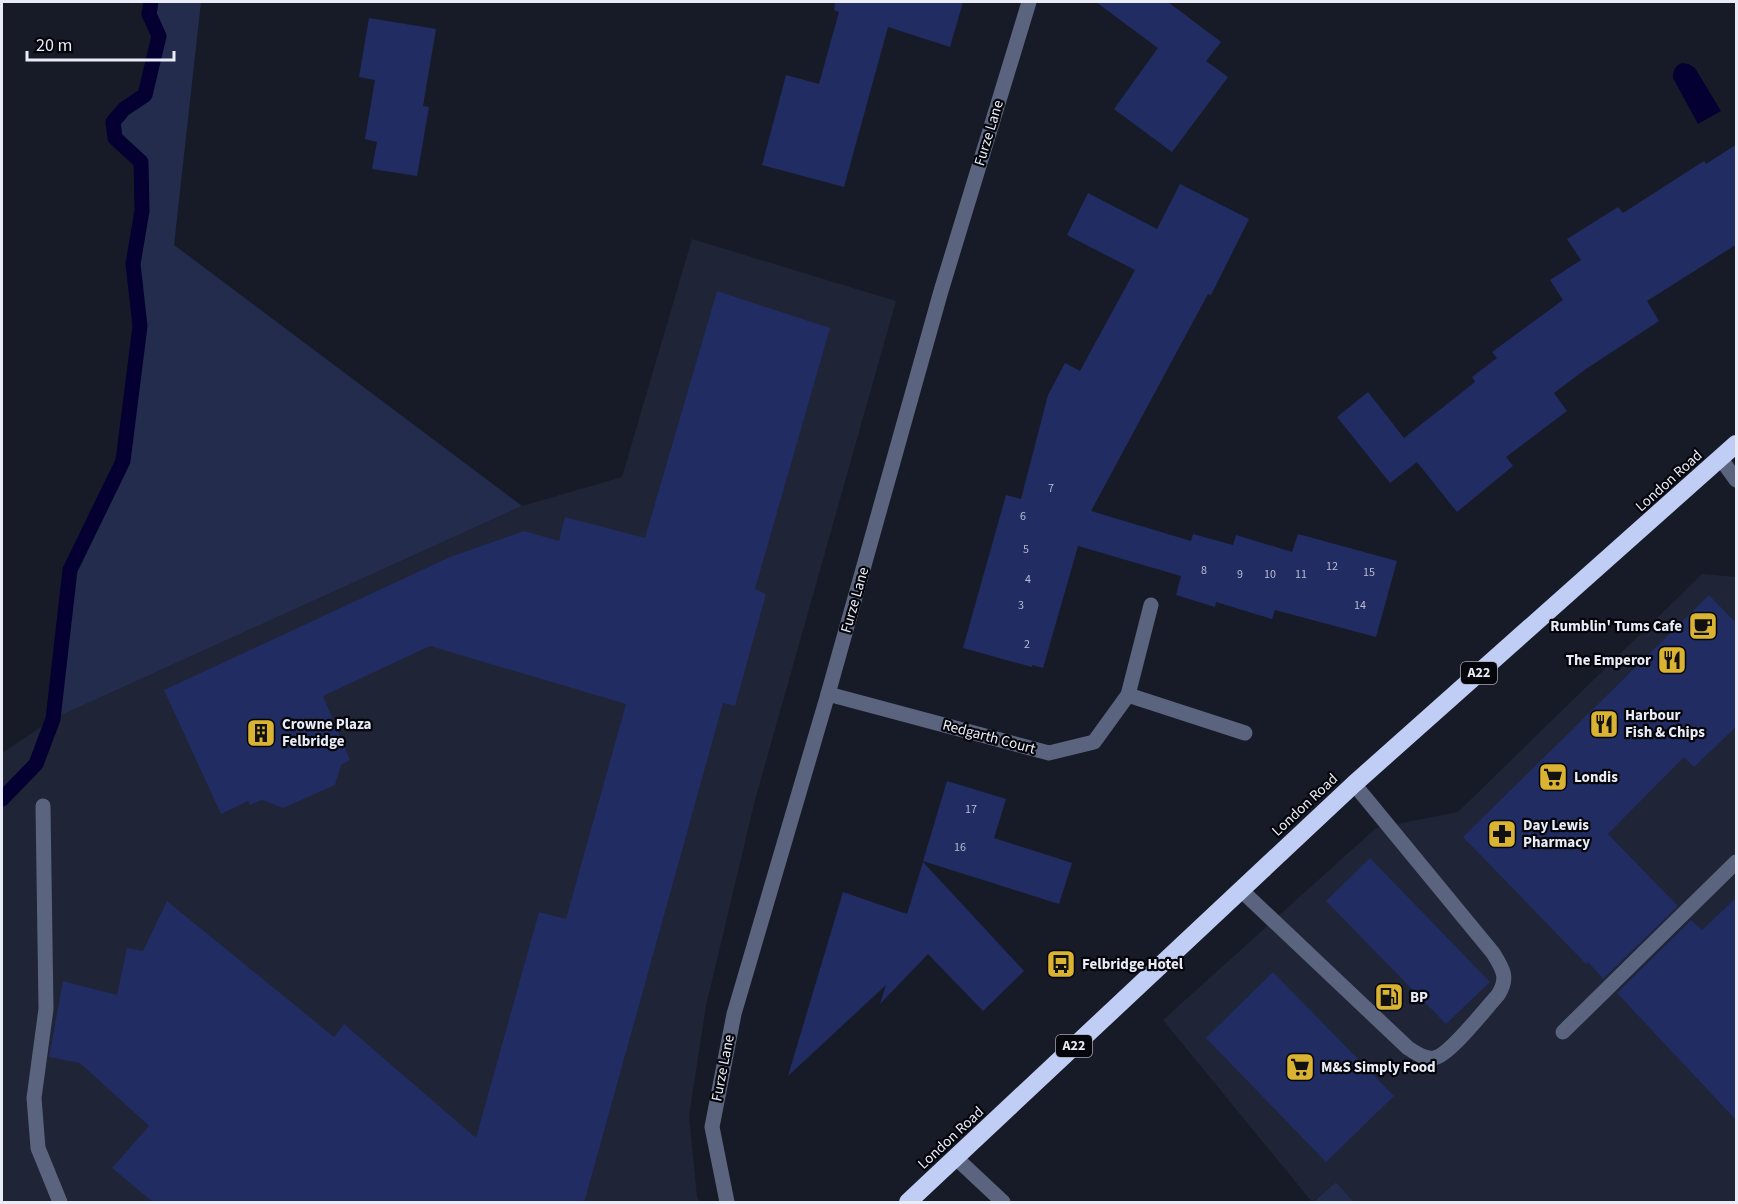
<svg xmlns="http://www.w3.org/2000/svg" width="1738" height="1204" viewBox="0 0 1738 1204" font-family="'Source Sans 3',sans-serif">
<style>
.built{fill:#1f2436}
.green{fill:#232c4d}
.water{fill:#040032}
.lines{fill:none;stroke-linecap:round;stroke-linejoin:round}
.stream{stroke:#040032;stroke-width:15}
.building{fill:#212c62}
.minor{stroke:#5b647e;stroke-width:15}
.highway{stroke:#c0cdf5;stroke-width:18}
.labels{text-anchor:middle;dominant-baseline:central;stroke-width:4.5;stroke-linejoin:round;paint-order:stroke}
.number-label{font-size:12px;fill:#b7bcd1}
.shield{fill:#05060b;stroke:#a5a7b0;stroke-width:1.5}
.shield-label{font-size:14px;font-weight:bold;fill:#e9ecf6}
.street-label{font-size:15px;fill:#e9ecf6;stroke:#05060b}
.poi-label{font-size:15px;font-weight:bold;fill:#e9ecf6;stroke:#05060b;text-anchor:start}
</style>
<rect width="100%" height="100%" fill="#171b28"/>
<!-- built -->
<g class="built">
<polygon points="692,239 896,301 755,800 706,1006 689,1116 697,1197 700,1202 2,1202 2,753 53,719 522,506 622,477"/>
<polygon points="1702,574 1736,577 1736,1202 1354,1202 1336,1182 1312,1202 1163,1020 1376,828 1458,812"/>
</g>
<!-- green -->
<g class="green">
<polygon points="151,2 201,2 174,245 522,506 53,719 70,570 123,461 140,326 133,264 142,211 141,162 115,138 113,122 124,109 145,95 159,36 149,14"/>
<polygon points="1336,1182 1354,1202 1313,1202"/>
</g>
<!-- water -->
<path class="water" d="M1682,63L1689,64L1695,68L1721,111L1698,124L1673,78C1673,70 1675,66 1682,63Z"/>
<g class="lines">
<!-- stream -->
<polyline class="stream" points="2,799 36,764 53,719 70,570 123,461 140,326 133,264 142,211 141,162 115,138 113,122 124,109 145,95 159,36 149,14 151,2"/>
</g>
<!-- building -->
<g class="building">
<polygon points="835,2 963,2 950,47 888,27 844,187 762,165 786,75 819,84 839,12 834,10"/>
<polygon points="1096,2 1168,2 1221,42 1206,61 1228,77 1172,152 1114,109 1158,48"/>
<polygon points="369,18 436,29 423,106 429,107 417,176 372,169 377,142 365,139 375,80 359,77"/>
<polygon points="1737,144 1737,244 1647,301 1659,321 1586,369 1554,393 1567,411 1506,457 1513,466 1457,512 1417,462 1390,483 1337,417 1368,392 1404,438 1475,382 1472,377 1497,358 1492,352 1563,300 1550,280 1581,260 1567,239 1618,207 1623,213 1704,161 1706,164"/>
<polygon points="1180,184 1249,219 1211,295 1208,294 1091,511 1191,541 1193,534 1233,545 1236,535 1292,552 1298,534 1397,561 1376,637 1275,610 1272,619 1216,602 1215,607 1176,595 1181,576 1078,546 1043,668 1032,665 1032,667 963,648 1006,495 1021,499 1048,395 1065,363 1080,371 1135,270 1067,235 1088,193 1157,229"/>
<polygon points="717,291 830,328 755,589 766,594 735,706 723,703 584,1203 154,1203 112,1168 149,1126 80,1063 49,1057 63,981 117,995 127,948 143,951 167,901 334,1037 344,1024 476,1138 539,912 566,919 626,704 430,646 323,696 350,760 341,765 335,785 283,808 262,800 250,805 248,801 221,814 164,690 450,557 524,531 559,541 565,517 645,538"/>
<polygon points="1709,595 1737,624 1737,726 1694,767 1684,757 1608,834 1678,906 1603,979 1588,962 1586,964 1463,837"/>
<polygon points="947,781 1006,799 994,838 1072,863 1059,904 923,861"/>
<polygon points="1370,858 1490,982 1446,1024 1326,901"/>
<polygon points="923,862 1024,971 983,1011 928,954 880,1004 886,985 788,1076 843,892 907,914"/>
<polygon points="1737,897 1737,1121 1617,993 1691,920 1702,930"/>
<polygon points="1273,972 1394,1096 1326,1162 1206,1038"/>
</g>
<g class="lines">
<!-- minor -->
<g class="minor">
<polyline points="1721,459 1736,480"/>
<polyline points="828,694 1049,753 1094,742 1128,695 1151,605"/>
<polyline points="1128,695 1245,733"/>
<polyline points="43,806 46,1009 34,1098 38,1148 60,1202"/>
<path d="M1241,890L1408,1048C1416,1053 1425,1060 1434,1058C1449,1056 1486,1008 1498,995C1509,978 1503,969 1493,953L1354,784"/>
<polyline points="1563,1032 1736,862"/>
<polyline points="956,1158 1003,1202"/>
<polyline points="727,1202 712,1127 734,1014 828,694 941,291 1029,2"/>
</g>
<!-- highway -->
<polyline class="highway" points="908,1202 1354,784 1736,444"/>
</g>
<!-- icons -->
<defs>
<g id="cafe-square" transform="scale(1.5)"><rect x="-9" y="-9" width="18" height="18" rx="4" fill="#dab333" stroke="#05060b"/><path d="M-5.5-4.5H6V0H3Q3 3.5 0 3.5H-2.5Q-5.5 3.5-5.5 0ZM3-3.2v2h1.7v-2ZM-6 4.5H4V6H-6Z" fill="#111"/></g>
<g id="restaurant-square" transform="scale(1.5)"><rect x="-9" y="-9" width="18" height="18" rx="4" fill="#dab333" stroke="#05060b"/><path d="M-5-6h1v4h1v-4h1v4h1v-4h1v5L-1.5 .5V6h-2V.5L-5-1ZM5-6V6H3V1.5H1.5Q1.5-4 5-6Z" fill="#111"/></g>
<g id="building-square" transform="scale(1.5)"><rect x="-9" y="-9" width="18" height="18" rx="4" fill="#dab333" stroke="#05060b"/><path d="M-4-6H4V6H1V3H-1V6H-4ZM-2.5-4.3h1.7v1.8h-1.7ZM.8-4.3h1.7v1.8H.8ZM-2.5-1h1.7V.8h-1.7ZM.8-1h1.7V.8H.8Z" fill="#111"/></g>
<g id="supermarket-square" transform="scale(1.5)"><rect x="-9" y="-9" width="18" height="18" rx="4" fill="#dab333" stroke="#05060b"/><path d="M-6-5.5h2.5l.6 2H6L4.5 2H-2.5L-4.4-4H-6ZM-1.5 3.2a1.3 1.3 0 1 0 .1 0ZM3 3.2a1.3 1.3 0 1 0 .1 0Z" fill="#111"/></g>
<g id="pharmacy-square" transform="scale(1.5)"><rect x="-9" y="-9" width="18" height="18" rx="4" fill="#dab333" stroke="#05060b"/><path d="M-2-6h4v4h4v4h-4v4h-4v-4h-4v-4h4Z" fill="#111"/></g>
<g id="bus-square" transform="scale(1.5)"><rect x="-9" y="-9" width="18" height="18" rx="4" fill="#dab333" stroke="#05060b"/><path d="M-5-6H5V4H4V6H2V4H-2V6H-4V4H-5ZM-3.5-4V0h7V-4ZM-3.5 1.2v1.5H-2V1.2ZM2 1.2v1.5H3.5V1.2Z" fill="#111"/></g>
<g id="fuel-square" transform="scale(1.5)"><rect x="-9" y="-9" width="18" height="18" rx="4" fill="#dab333" stroke="#05060b"/><path d="M-5.5-6h7V0h2V4h1.3V-2.5L3-4.5l.8-.8L6-3V5H2.5V1h-1V6h-7ZM-4.2-4.7v3.2H.2V-4.7Z" fill="#111"/></g>
</defs>
<g fill-rule="evenodd">
<use href="#cafe-square" x="1703" y="626"/>
<use href="#restaurant-square" x="1672" y="660"/>
<use href="#restaurant-square" x="1604" y="724"/>
<use href="#building-square" x="261" y="733"/>
<use href="#supermarket-square" x="1553" y="777"/>
<use href="#pharmacy-square" x="1502" y="834"/>
<use href="#bus-square" x="1061" y="964"/>
<use href="#fuel-square" x="1389" y="997"/>
<use href="#supermarket-square" x="1300" y="1067"/>
</g>
<g class="labels">
<!-- number labels -->
<g class="number-label">
<text x="1051" y="488">7</text>
<text x="1023" y="516">6</text>
<text x="1026" y="549">5</text>
<text x="1332" y="566">12</text>
<text x="1204" y="570">8</text>
<text x="1369" y="572">15</text>
<text x="1240" y="574">9</text>
<text x="1270" y="574">10</text>
<text x="1301" y="574">11</text>
<text x="1028" y="579">4</text>
<text x="1021" y="605">3</text>
<text x="1360" y="605">14</text>
<text x="1027" y="644">2</text>
<text x="971" y="809">17</text>
<text x="960" y="847">16</text>
</g>
<!-- shield labels -->
<g class="shield">
<rect x="1461" y="662" width="36" height="22" rx="4.5"/>
<rect x="1056" y="1035" width="36" height="22" rx="4.5"/>
</g>
<g class="shield-label">
<text x="1479" y="673">A22</text>
<text x="1074" y="1046">A22</text>
</g>
<!-- street labels -->
<g class="street-label">
<text transform="translate(989 133) rotate(-73)">Furze Lane</text>
<text transform="translate(1669 481) rotate(-42)">London Road</text>
<text transform="translate(855 600) rotate(-74)">Furze Lane</text>
<text transform="translate(989 737) rotate(15)">Redgarth Court</text>
<text transform="translate(1305 805) rotate(-43)">London Road</text>
<text transform="translate(723 1068) rotate(-79)">Furze Lane</text>
<text transform="translate(951 1138) rotate(-43)">London Road</text>
</g>
<!-- poi labels -->
<g class="poi-label">
<text x="1682" y="626" text-anchor="end">Rumblin' Tums Cafe</text>
<text x="1651" y="660" text-anchor="end">The Emperor</text>
<text x="1625" y="715">Harbour<tspan x="1625" dy="17">Fish &amp; Chips</tspan></text>
<text x="282" y="724">Crowne Plaza<tspan x="282" dy="17">Felbridge</tspan></text>
<text x="1574" y="777">Londis</text>
<text x="1523" y="825">Day Lewis<tspan x="1523" dy="17">Pharmacy</tspan></text>
<text x="1082" y="964">Felbridge Hotel</text>
<text x="1410" y="997">BP</text>
<text x="1321" y="1067">M&amp;S Simply Food</text>
</g>
</g>
<!-- border -->
<rect width="1738" height="1204" fill="none" stroke="#e9ecf6" stroke-width="6"/>
<!-- scale -->
<path d="M27 51v9h147v-9" fill="none" stroke="#e9ecf6" stroke-width="3"/>
<text x="36" y="51" font-size="18" fill="#e9ecf6" stroke="#05060b" stroke-width="4.5" paint-order="stroke">20 m</text>
</svg>
